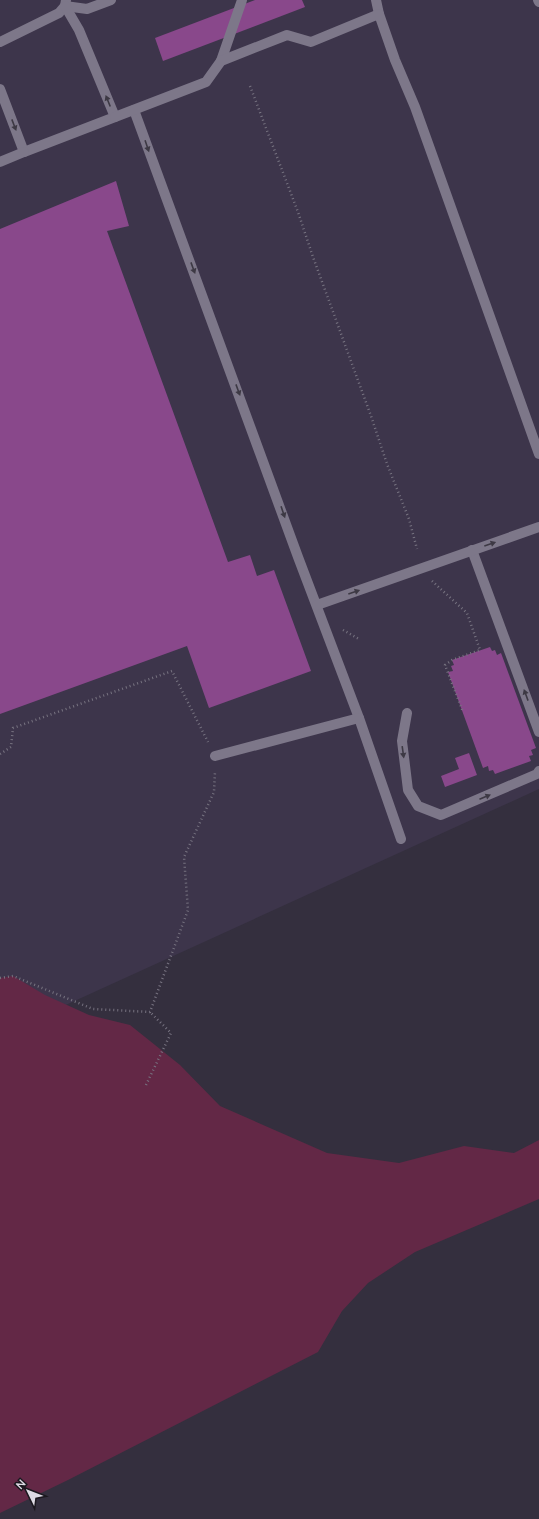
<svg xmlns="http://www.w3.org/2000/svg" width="539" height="1519" viewBox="0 0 539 1519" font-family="'Nunito Sans',sans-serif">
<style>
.built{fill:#3d354b}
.green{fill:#632846}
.building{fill:#89488b}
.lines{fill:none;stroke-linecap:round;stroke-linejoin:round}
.path{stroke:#777380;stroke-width:2.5;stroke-dasharray:1 3;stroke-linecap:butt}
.minor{stroke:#7d7789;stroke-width:10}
.oneway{fill:#3d3944}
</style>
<rect width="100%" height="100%" fill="#342f3e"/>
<!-- built -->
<polygon class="built" points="0,0 539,0 539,789 0,1035"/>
<!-- green -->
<polygon class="green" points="13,976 45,995 89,1015 130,1025 180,1065 220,1106 327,1153 399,1163 464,1146 514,1153 539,1140 539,1199 415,1252 368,1283 342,1311 318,1352 68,1480 0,1513 0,978"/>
<!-- building -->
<g class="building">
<polygon points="255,0 302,0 305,7 163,61 155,38"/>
<polygon points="116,181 129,226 107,231 228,562 250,555 257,576 274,570 311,671 209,708 187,646 0,714 0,229"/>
<polygon points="490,647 492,651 495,650 497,655 501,653 536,748 531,750 533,755 529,756 531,761 495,774 493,770 489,771 488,766 483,768 448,672 453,671 451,666 454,665 452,660"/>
<polygon points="469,753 477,775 445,787 441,776 459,769 455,758"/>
</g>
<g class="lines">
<!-- path -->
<g class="path">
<polyline points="250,86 298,212 313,257 371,416 387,464 409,519 417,549"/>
<polyline points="432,581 467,613 480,650 452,660 445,665 463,712"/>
<polyline points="343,630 359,639"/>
<polyline points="0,754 11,747 13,728 172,671 208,742"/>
<polyline points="0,978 13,976 93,1009 150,1012 188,910 184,857 214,792 215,771"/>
<polyline points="146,1085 171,1033 150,1012"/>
</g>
<!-- minor -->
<g class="minor">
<polyline points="376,0 379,14"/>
<polyline points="538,0 539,2"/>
<polyline points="65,6 87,9 111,0"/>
<polyline points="0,42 59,13 65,6 66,0"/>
<polyline points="221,61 242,0"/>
<polyline points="0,89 24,152 115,117 79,30 65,6"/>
<polyline points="134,110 298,557 359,718 401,839"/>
<polyline points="115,117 206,82 221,61 287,35 311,42 379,14 395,60 415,107 434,160 539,454"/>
<polyline points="0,162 24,152"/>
<polyline points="472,550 539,732"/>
<polyline points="317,605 539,527"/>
<polyline points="407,713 402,741 408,790 418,806 441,815 537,774 539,771"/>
<polyline points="215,756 359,718"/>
</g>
</g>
<!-- one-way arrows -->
<defs><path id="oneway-solid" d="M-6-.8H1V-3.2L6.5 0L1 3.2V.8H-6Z"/></defs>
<g class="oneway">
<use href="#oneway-solid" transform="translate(108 101) rotate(-112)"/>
<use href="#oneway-solid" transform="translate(14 125) rotate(69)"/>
<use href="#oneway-solid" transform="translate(147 146) rotate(71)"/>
<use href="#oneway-solid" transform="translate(193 268) rotate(70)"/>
<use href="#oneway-solid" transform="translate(238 390) rotate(70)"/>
<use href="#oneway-solid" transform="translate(283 512) rotate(71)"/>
<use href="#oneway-solid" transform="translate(490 544) rotate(-19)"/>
<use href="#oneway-solid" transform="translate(354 592) rotate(-19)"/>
<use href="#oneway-solid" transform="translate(526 695) rotate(-110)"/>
<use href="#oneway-solid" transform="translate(403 752) rotate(82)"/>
<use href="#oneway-solid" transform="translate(485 797) rotate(-23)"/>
</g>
<!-- north arrow -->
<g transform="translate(28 1491) rotate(313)" stroke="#1b181f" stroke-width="3" paint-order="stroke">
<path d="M0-3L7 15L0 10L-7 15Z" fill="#dedbe5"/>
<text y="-6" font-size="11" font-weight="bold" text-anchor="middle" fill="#dedbe5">N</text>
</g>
</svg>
